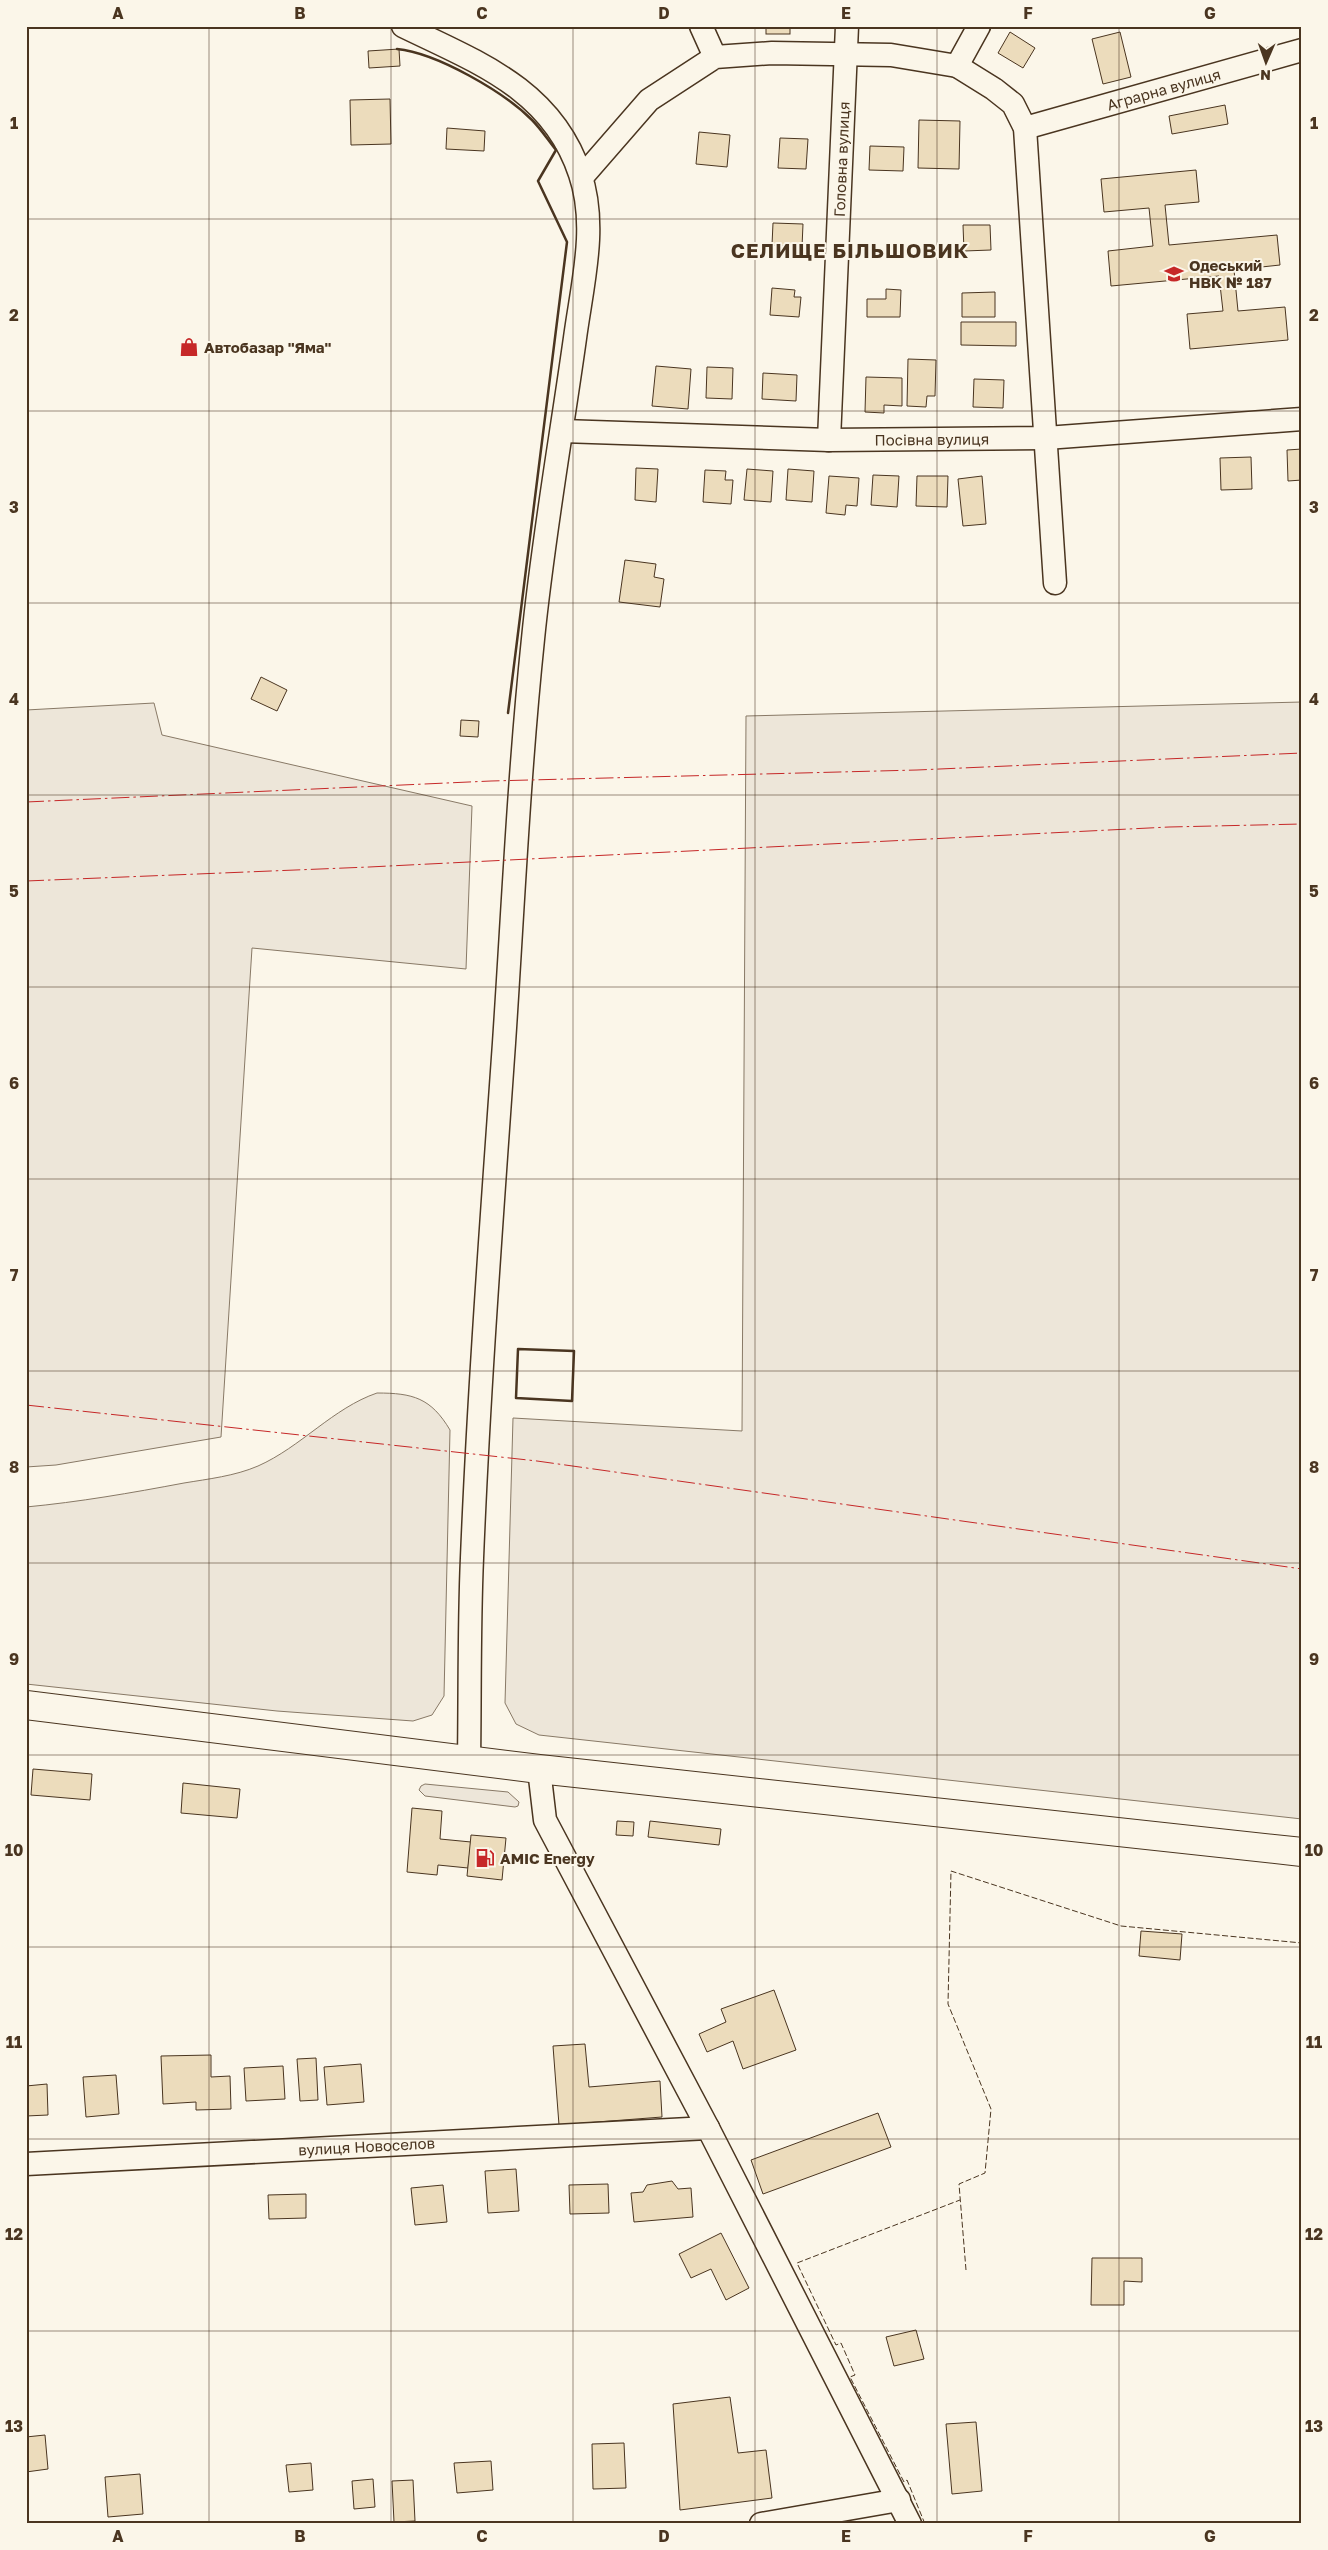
<svg xmlns="http://www.w3.org/2000/svg" width="1328" height="2550" viewBox="0 0 1328 2550" font-family="'Golos Text',sans-serif">
<style>
.green{fill:#ede6d9;stroke:#887966}
.building{fill:#ecdcbc;stroke:#4a3520}
.lines{fill:none;stroke-linecap:round;stroke-linejoin:round}
.minor-casing{stroke:#4a3520;stroke-width:25}
.highway-casing{stroke:#4a3520;stroke-width:30}
.minor{stroke:#fbf6e9;stroke-width:22}
.highway{stroke:#fbf6e9;stroke-width:28}
.fence{stroke:#4a3520;stroke-width:1;stroke-dasharray:6 2.5;stroke-linecap:butt}
.wall{stroke:#4a3520;stroke-width:2.5}
.power{stroke:#c62828;stroke-width:1;stroke-dasharray:18 4 2.5 4;stroke-linecap:butt}
.grid{fill:none;stroke:#4a3520;stroke-width:1;stroke-opacity:0.55}
.labels{text-anchor:middle;dominant-baseline:central;stroke-width:4;stroke-linejoin:round;paint-order:stroke}
.street-label{font-size:15px;fill:#4a3520;stroke:#fbf6e9}
.poi-label{font-size:15px;font-weight:bold;fill:#4a3520;stroke:#fbf6e9;text-anchor:start}
.district-label{font-size:20px;font-weight:bold;letter-spacing:1px;fill:#4a3520;stroke:#fbf6e9}
.neatline{fill:none;stroke:#4a3520;stroke-width:2}
.grid-label{font-size:16px;text-anchor:middle;font-weight:bold;fill:#4a3520}
</style>
<rect width="100%" height="100%" fill="#fbf6e9"/>
<!-- green -->
<g class="green">
<polygon points="1302,702 1302,1819 539,1735 516,1724 505,1703 513,1418 742,1431 746,716"/>
<polygon points="154,703 162,735 472,806 466,969 252,948 221,1437 56,1465 26,1467 26,710"/>
<path d="M377,1393C413,1393 431,1398 450,1430L444,1696L432,1715L413,1721L277,1711L26,1684V1507C79,1502 131,1493 184,1483C208,1479 235,1476 258,1466C301,1447 333,1408 377,1393Z"/>
<polygon points="425,1784 508,1792 519,1802 518,1806 515,1807 425,1796 419,1790 421,1786"/>
</g>
<!-- building -->
<g class="building">
<rect x="766" y="26" width="24" height="8"/>
<polygon points="1010,32 1035,48 1023,68 998,53"/>
<polygon points="1120,32 1131,77 1103,84 1092,39"/>
<polygon points="399,49 400,66 369,68 368,51"/>
<polygon points="390,99 391,144 351,145 350,100"/>
<polygon points="1225,105 1228,124 1172,134 1169,116"/>
<polygon points="919,120 960,121 959,169 918,168"/>
<polygon points="447,128 485,131 484,151 446,149"/>
<polygon points="699,132 730,135 727,167 696,164"/>
<polygon points="780,138 808,139 806,169 778,168"/>
<polygon points="870,146 904,147 903,171 869,170"/>
<polygon points="1196,170 1199,202 1165,205 1169,245 1277,235 1280,265 1234,270 1238,311 1285,307 1288,340 1190,349 1187,314 1223,311 1219,276 1111,286 1108,251 1153,246 1149,208 1104,212 1101,179"/>
<polygon points="773,223 803,224 802,247 772,245"/>
<polygon points="963,225 990,225 991,250 964,251"/>
<polygon points="772,288 795,290 794,297 801,297 799,317 770,315"/>
<polygon points="886,289 901,290 900,317 867,317 867,299 886,299"/>
<polygon points="995,292 995,317 962,317 962,293"/>
<polygon points="961,322 1016,322 1016,346 961,345"/>
<polygon points="908,359 936,360 935,396 927,396 926,407 907,406"/>
<polygon points="656,366 691,369 688,409 652,406"/>
<polygon points="707,367 733,368 732,399 706,398"/>
<polygon points="763,373 797,375 796,401 762,399"/>
<polygon points="866,377 902,378 902,406 884,405 884,413 865,412"/>
<polygon points="974,379 1004,380 1003,408 973,407"/>
<polygon points="1302,449 1302,480 1288,481 1287,450"/>
<polygon points="1251,457 1252,489 1221,490 1220,458"/>
<polygon points="636,468 658,469 656,502 635,500"/>
<polygon points="747,469 773,471 771,502 744,500"/>
<polygon points="788,469 814,471 812,502 786,500"/>
<polygon points="705,470 726,471 725,480 733,480 731,504 703,502"/>
<polygon points="873,475 899,476 897,507 871,505"/>
<polygon points="829,476 859,478 857,506 846,505 845,515 826,513"/>
<polygon points="917,476 948,476 947,507 916,506"/>
<polygon points="982,476 986,524 963,526 958,479"/>
<polygon points="625,560 656,564 654,577 664,579 660,607 619,602"/>
<polygon points="261,677 287,690 277,711 251,699"/>
<polygon points="461,720 479,721 478,737 460,736"/>
<polygon points="33,1769 92,1774 90,1800 31,1795"/>
<polygon points="183,1783 240,1789 237,1818 181,1813"/>
<polygon points="412,1808 442,1811 440,1839 471,1842 468,1868 438,1865 437,1875 407,1872"/>
<polygon points="617,1821 634,1822 633,1836 616,1835"/>
<polygon points="650,1821 721,1829 719,1845 648,1837"/>
<polygon points="471,1835 506,1838 502,1880 467,1876"/>
<polygon points="1141,1931 1182,1934 1180,1960 1139,1956"/>
<polygon points="774,1990 796,2050 743,2069 733,2041 707,2052 699,2034 726,2022 721,2009"/>
<polygon points="585,2044 589,2087 660,2081 662,2117 559,2125 553,2046"/>
<polygon points="211,2055 211,2077 230,2076 231,2109 196,2110 196,2102 163,2104 161,2056"/>
<polygon points="316,2058 318,2100 300,2101 297,2059"/>
<polygon points="361,2064 364,2102 327,2105 324,2067"/>
<polygon points="283,2066 285,2099 246,2101 244,2068"/>
<polygon points="116,2075 119,2114 86,2117 83,2077"/>
<polygon points="47,2084 48,2115 26,2116 26,2086"/>
<polygon points="878,2113 891,2147 763,2194 751,2160"/>
<polygon points="516,2169 519,2211 488,2213 485,2171"/>
<polygon points="672,2181 678,2189 691,2188 693,2217 634,2222 631,2193 643,2192 647,2185"/>
<polygon points="608,2184 609,2213 570,2214 569,2185"/>
<polygon points="443,2185 447,2222 415,2225 411,2188"/>
<polygon points="306,2194 306,2218 269,2219 268,2195"/>
<polygon points="721,2233 749,2288 726,2300 711,2269 691,2278 679,2254"/>
<polygon points="1092,2258 1142,2258 1142,2282 1124,2281 1124,2305 1091,2305"/>
<polygon points="916,2330 924,2359 894,2366 886,2337"/>
<polygon points="730,2397 738,2453 766,2450 772,2498 680,2510 673,2404"/>
<polygon points="976,2422 982,2491 952,2494 946,2424"/>
<polygon points="45,2435 48,2469 26,2472 26,2437"/>
<polygon points="624,2443 626,2488 593,2489 592,2444"/>
<polygon points="491,2461 493,2490 457,2493 454,2463"/>
<polygon points="311,2463 313,2490 289,2492 286,2465"/>
<polygon points="140,2474 143,2514 108,2517 105,2477"/>
<polygon points="373,2479 375,2507 354,2509 352,2481"/>
<polygon points="413,2480 415,2521 394,2522 392,2481"/>
</g>
<g class="lines">
<!-- minor casing -->
<g class="minor-casing">
<g id="minor">
<path d="M403,26C477,62 552,89 580,174C598,226 582,285 575,338C561,438 543,538 533,639C519,773 513,908 504,1043C492,1215 479,1386 472,1558C469,1625 470,1693 469,1761"/>
<polyline points="701,26 715,57"/>
<polyline points="957,66 979,26"/>
<path id="s1" d="M1025,128L1302,50"/>
<polyline points="582,177 649,100 715,57 772,53 891,55 957,66 994,89 1013,104 1025,128 1055,583"/>
<path id="s2" d="M562,431L829,440L1046,438L1302,419"/>
<path id="s3" d="M829,440L847,26"/>
<polyline points="539,1769 545,1820 708,2128 910,2524"/>
<path id="s4" d="M26,2164L708,2128"/>
<polyline points="761,2524 899,2500"/>
</g>
</g>
<!-- highway casing -->
<g class="highway-casing">
<polyline id="highway" points="26,1705 539,1769 1302,1852"/>
</g>
<!-- minor -->
<use href="#minor" class="minor"/>
<!-- highway -->
<use href="#highway" class="highway"/>
<!-- fence -->
<g class="fence">
<polyline points="966,2270 959,2184 985,2173 991,2109 948,2004 951,1871 1121,1926 1302,1943"/>
<polyline points="925,2524 907,2480 904,2482 850,2377 855,2375 841,2343 836,2345 797,2263 960,2200"/>
</g>
<!-- wall -->
<g class="wall">
<path d="M397,49C437,53 504,92 532,120C541,129 548,140 556,150L538,181L567,242L508,713"/>
<polygon points="518,1349 574,1351 572,1401 516,1398"/>
</g>
<!-- power -->
<g class="power">
<polyline points="26,802 491,781 917,770 1302,753"/>
<polyline points="26,881 369,867 1169,827 1302,824"/>
<polyline points="26,1405 537,1461 1302,1569"/>
</g>
</g>
<!-- grid -->
<path class="grid" d="M209,26V2524M391,26V2524M573,26V2524M755,26V2524M937,26V2524M1119,26V2524M26,219H1302M26,411H1302M26,603H1302M26,795H1302M26,987H1302M26,1179H1302M26,1371H1302M26,1563H1302M26,1755H1302M26,1947H1302M26,2139H1302M26,2331H1302"/>
<!-- icons -->
<defs>
<g id="school-bare" transform="scale(1.5)"><path d="M0-5L7-2L0 1L-7-2ZM-4 1L0 2.5L4 1V4Q0 6-4 4Z" fill="#c62828" stroke="#fbf6e9" stroke-width="2.5" paint-order="stroke"/></g>
<g id="shop-bare" transform="scale(1.5)"><path d="M-5-2.5h2.3a2.7 3.5 0 0 1 5.4 0H5L5.5 6h-11ZM-1.5-2.5h3a1.5 2.3 0 0 0-3 0Z" fill="#c62828" stroke="#fbf6e9" stroke-width="2.5" paint-order="stroke"/></g>
<g id="fuel-bare" transform="scale(1.5)"><path d="M-5.5-6h7V0h2V4h1.3V-2.5L3-4.5l.8-.8L6-3V5H2.5V1h-1V6h-7ZM-4.2-4.7v3.2H.2V-4.7Z" fill="#c62828" stroke="#fbf6e9" stroke-width="2.5" paint-order="stroke"/></g>
</defs>
<g fill-rule="evenodd">
<use href="#school-bare" x="1174" y="274"/>
<use href="#shop-bare" x="189" y="347"/>
<use href="#fuel-bare" x="485" y="1858"/>
</g>
<g class="labels">
<!-- street labels -->
<g class="street-label">
<text stroke="none"><textPath href="#s1" startOffset="144">Аграрна вулиця</textPath></text>
<text stroke="none"><textPath href="#s3" startOffset="281">Головна вулиця</textPath></text>
<text stroke="none"><textPath href="#s2" startOffset="370">Посівна вулиця</textPath></text>
<text stroke="none"><textPath href="#s4" startOffset="341">вулиця Новоселов</textPath></text>
</g>
<!-- poi labels -->
<g class="poi-label">
<text x="1189" y="265">Одеський<tspan x="1189" dy="17">НВК № 187</tspan></text>
<text x="204" y="347">Автобазар "Яма"</text>
<text x="500" y="1858">AMIC Energy</text>
</g>
<!-- district labels -->
<g class="district-label">
<text x="850" y="250">СЕЛИЩЕ БІЛЬШОВИК</text>
</g>
</g>
<!-- border -->
<rect width="1328" height="2550" fill="none" stroke="#fbf6e9" stroke-width="55"/>
<!-- north arrow -->
<g transform="translate(1266 62) rotate(182)" stroke="#fbf6e9" stroke-width="4" paint-order="stroke">
<path d="M0-4L9 19L0 12L-9 19Z" fill="#4a3520"/>
<text y="-8" font-size="14" font-weight="bold" text-anchor="middle" fill="#4a3520">N</text>
</g>
<rect x="28" y="28" width="1272" height="2494" class="neatline"/>
<g class="grid-label">
<text x="118" y="19">A</text>
<text x="300" y="19">B</text>
<text x="482" y="19">C</text>
<text x="664" y="19">D</text>
<text x="846" y="19">E</text>
<text x="1028" y="19">F</text>
<text x="1210" y="19">G</text>
<text x="14" y="129">1</text>
<text x="1314" y="129">1</text>
<text x="14" y="321">2</text>
<text x="1314" y="321">2</text>
<text x="14" y="513">3</text>
<text x="1314" y="513">3</text>
<text x="14" y="705">4</text>
<text x="1314" y="705">4</text>
<text x="14" y="897">5</text>
<text x="1314" y="897">5</text>
<text x="14" y="1089">6</text>
<text x="1314" y="1089">6</text>
<text x="14" y="1281">7</text>
<text x="1314" y="1281">7</text>
<text x="14" y="1473">8</text>
<text x="1314" y="1473">8</text>
<text x="14" y="1665">9</text>
<text x="1314" y="1665">9</text>
<text x="14" y="1856">10</text>
<text x="1314" y="1856">10</text>
<text x="14" y="2048">11</text>
<text x="1314" y="2048">11</text>
<text x="14" y="2240">12</text>
<text x="1314" y="2240">12</text>
<text x="14" y="2432">13</text>
<text x="1314" y="2432">13</text>
<text x="118" y="2542">A</text>
<text x="300" y="2542">B</text>
<text x="482" y="2542">C</text>
<text x="664" y="2542">D</text>
<text x="846" y="2542">E</text>
<text x="1028" y="2542">F</text>
<text x="1210" y="2542">G</text>
</g>
</svg>
